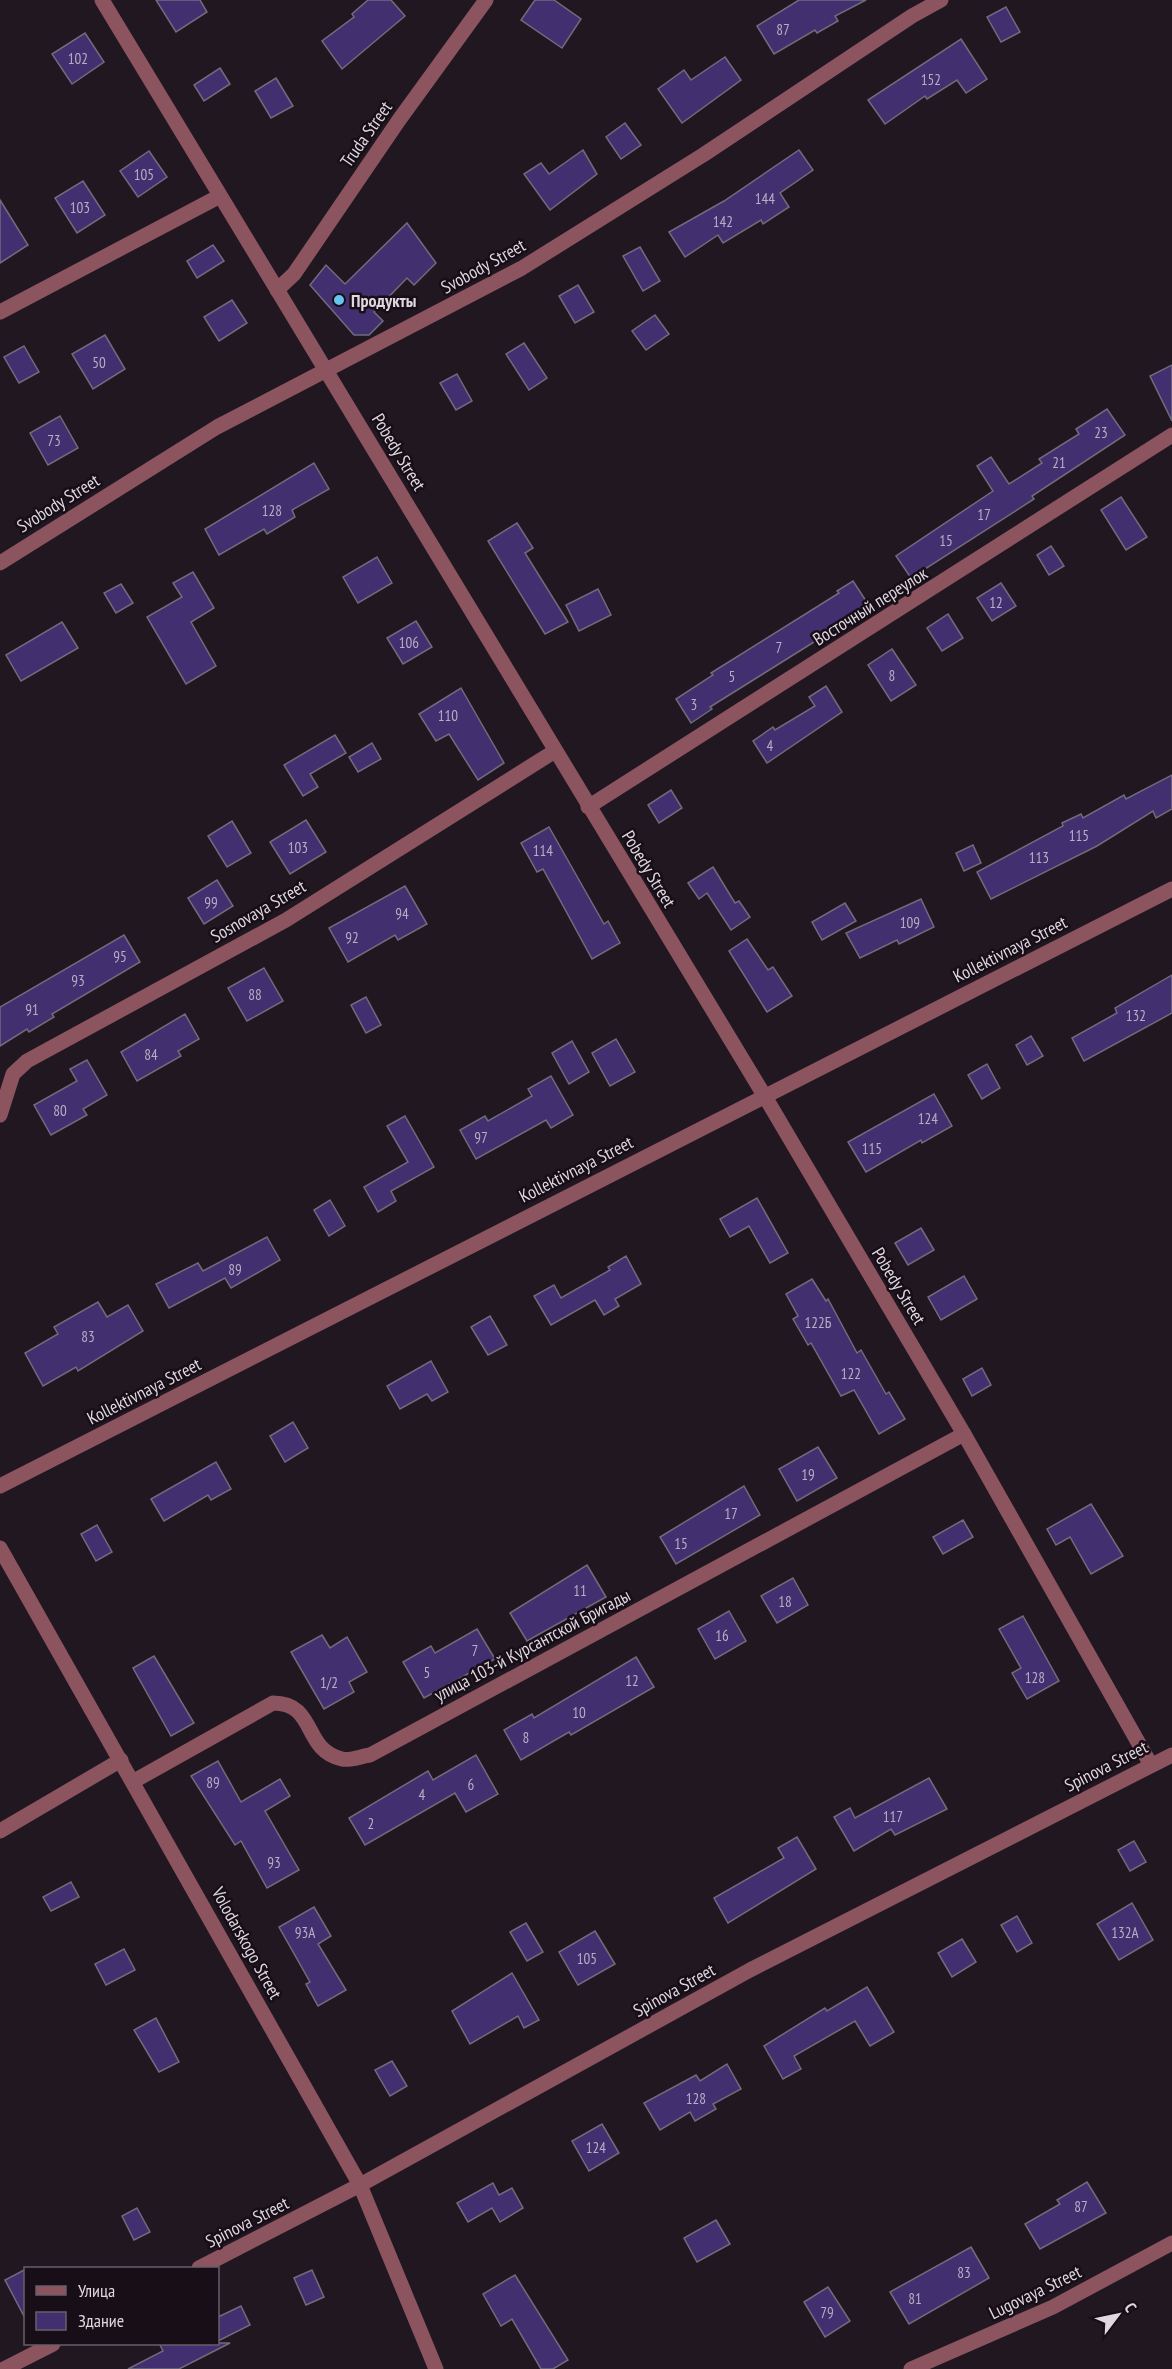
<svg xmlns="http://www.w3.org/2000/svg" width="1172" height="2369" viewBox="0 0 1172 2369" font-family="'PT Sans Narrow',sans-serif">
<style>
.building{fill:#422f6f;stroke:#6f6c7c;stroke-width:1.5}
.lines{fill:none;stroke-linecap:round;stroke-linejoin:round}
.minor{stroke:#8c545e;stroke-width:15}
.poi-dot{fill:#65c5ee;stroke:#170e18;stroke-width:2}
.labels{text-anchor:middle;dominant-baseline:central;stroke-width:5;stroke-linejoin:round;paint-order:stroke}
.number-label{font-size:15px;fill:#b8aec3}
.street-label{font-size:18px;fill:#dfd8df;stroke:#170e18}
.poi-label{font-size:18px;font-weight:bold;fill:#dfd8df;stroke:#170e18;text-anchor:start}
</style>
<rect width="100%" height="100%" fill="#211721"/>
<!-- building -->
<g class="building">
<polygon points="156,0 200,0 207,12 176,32"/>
<polygon points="368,0 391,0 405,16 342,69 322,41 354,17 352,14"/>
<polygon points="535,0 554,0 581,19 562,48 521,20"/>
<polygon points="799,0 866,0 835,16 838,21 817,33 815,30 774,54 757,26"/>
<polygon points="1006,7 1020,32 1001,42 987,17"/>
<polygon points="85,33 104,62 72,84 52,54"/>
<polygon points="961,39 987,79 966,93 957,80 927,99 925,96 885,124 868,100"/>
<polygon points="725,57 741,80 682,123 658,89 684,70 691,80"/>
<polygon points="220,68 230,84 204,101 194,85"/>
<polygon points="276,78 293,106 271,118 255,91"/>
<polygon points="625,123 641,145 621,159 606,137"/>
<polygon points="583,150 597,174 550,210 524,174 541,163 549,174"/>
<polygon points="799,150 813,170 780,193 789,207 763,224 761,220 723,243 718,235 685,257 669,232 724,201"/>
<polygon points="149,151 167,177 138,197 120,171"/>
<polygon points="83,181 105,215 77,233 55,198"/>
<polygon points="0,200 28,245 0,263"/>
<polygon points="407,223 436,263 414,285 407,278 374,312 383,321 369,335 354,335 310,285 326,265 345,284"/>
<polygon points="213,245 224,261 197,278 187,261"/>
<polygon points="640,247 660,281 643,291 623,256"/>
<polygon points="578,285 594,312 575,323 559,296"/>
<polygon points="232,300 247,323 219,341 204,317"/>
<polygon points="655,315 669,334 646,350 632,331"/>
<polygon points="105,335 125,369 93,389 72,354"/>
<polygon points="524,343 547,378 529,390 506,354"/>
<polygon points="24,346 39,372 19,383 4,357"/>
<polygon points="1172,365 1172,421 1150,376"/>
<polygon points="457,374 472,401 456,410 440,383"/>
<polygon points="1107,409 1125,435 1032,496 1034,499 911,578 896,556 993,491 977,466 991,457 1009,484 1042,463 1039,459 1079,434 1076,429"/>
<polygon points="60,416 78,448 48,465 30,433"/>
<polygon points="314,463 329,489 292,510 295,517 267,534 264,529 219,555 205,529"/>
<polygon points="1121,497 1147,537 1126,550 1101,510"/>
<polygon points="517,523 533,548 525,553 568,622 545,634 488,541"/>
<polygon points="1051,546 1064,566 1049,575 1037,555"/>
<polygon points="377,557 392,583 358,603 343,577"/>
<polygon points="193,572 214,608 191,622 216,666 186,684 147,617 182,597 173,583"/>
<polygon points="853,581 870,607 710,707 712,709 691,723 676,699 713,675 711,673 839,593 837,591"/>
<polygon points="1001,583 1016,606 992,621 977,598"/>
<polygon points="121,584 133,603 116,613 104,593"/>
<polygon points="598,589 611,615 579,631 566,605"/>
<polygon points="948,614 963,638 942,651 927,628"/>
<polygon points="416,621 432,647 403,664 387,638"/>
<polygon points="62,622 78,648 21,681 6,655"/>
<polygon points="892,649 916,685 891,701 868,665"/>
<polygon points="826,686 842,712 767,763 753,741 773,727 775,730 815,706 809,697"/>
<polygon points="461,688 504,763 478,780 449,734 436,741 419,714"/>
<polygon points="335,735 346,753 310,774 318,787 303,796 284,765"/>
<polygon points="372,743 381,759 358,772 349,757"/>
<polygon points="1172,775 1172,809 1156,818 1153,811 1097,846 991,899 977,872 1063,826 1062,823 1081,814 1083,818 1124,795 1126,799"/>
<polygon points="671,790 682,808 659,823 648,805"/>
<polygon points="306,820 326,852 290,874 270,842"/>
<polygon points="232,821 251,853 227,867 208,836"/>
<polygon points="549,827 604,924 608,921 620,943 592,959 543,869 537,872 521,843"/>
<polygon points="973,845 981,863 964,871 956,853"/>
<polygon points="713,867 735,903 739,901 750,917 731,930 707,893 699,899 688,883"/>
<polygon points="217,880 233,906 204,924 188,898"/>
<polygon points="405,886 427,924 398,940 395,935 348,962 329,928"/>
<polygon points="921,899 934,927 899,944 897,940 860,958 846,933"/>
<polygon points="845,903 856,921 822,940 812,922"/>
<polygon points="124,935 140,962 52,1014 54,1017 29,1032 27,1029 0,1046 0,1007"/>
<polygon points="747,939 768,970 773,967 792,996 767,1012 729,951"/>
<polygon points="264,968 283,1001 247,1021 228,988"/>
<polygon points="1172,975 1172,1013 1084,1061 1072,1038 1117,1013 1115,1008"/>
<polygon points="366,997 381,1025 366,1033 351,1005"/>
<polygon points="185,1014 199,1039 178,1051 181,1056 137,1081 121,1052"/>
<polygon points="1031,1036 1043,1056 1027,1065 1016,1045"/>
<polygon points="616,1039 635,1072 610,1086 592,1053"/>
<polygon points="572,1041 589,1072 569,1084 552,1053"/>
<polygon points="87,1060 107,1095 83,1109 87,1115 51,1135 34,1105 77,1081 70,1069"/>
<polygon points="987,1064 1000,1088 982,1099 968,1075"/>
<polygon points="551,1076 573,1115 551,1128 546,1120 476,1159 460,1130 485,1116 488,1121 532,1096 528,1089"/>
<polygon points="934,1094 952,1126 922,1143 921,1140 866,1172 848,1142"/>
<polygon points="405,1116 434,1167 391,1191 396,1201 378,1212 364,1187 408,1162 387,1126"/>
<polygon points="757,1198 788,1253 770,1263 749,1226 730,1237 720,1219"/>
<polygon points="330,1200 345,1226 329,1236 314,1210"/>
<polygon points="921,1228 934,1250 908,1265 895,1243"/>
<polygon points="267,1237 280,1260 231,1288 225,1278 169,1308 156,1284 198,1263 203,1271"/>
<polygon points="626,1256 641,1284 615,1299 619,1306 604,1315 595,1300 551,1325 534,1296 554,1285 561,1298 610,1270 608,1267"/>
<polygon points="964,1276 977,1299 941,1320 928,1297"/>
<polygon points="812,1279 826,1301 828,1299 857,1353 861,1350 886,1394 889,1392 905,1419 879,1434 854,1390 841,1396 811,1343 808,1345 793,1319 798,1316 786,1294"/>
<polygon points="98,1302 107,1317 128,1305 143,1331 78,1371 76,1367 43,1386 25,1353 58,1334 54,1327"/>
<polygon points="490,1316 507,1345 488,1355 471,1327"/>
<polygon points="431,1361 448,1392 432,1401 427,1394 400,1409 387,1386"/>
<polygon points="982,1368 991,1385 972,1396 963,1379"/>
<polygon points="293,1422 308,1448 285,1462 270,1436"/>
<polygon points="818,1447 837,1478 797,1501 779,1469"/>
<polygon points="216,1462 231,1489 211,1500 208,1495 164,1521 151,1499"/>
<polygon points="744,1486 760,1515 676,1564 660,1537"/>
<polygon points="1091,1504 1123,1556 1091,1574 1070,1537 1056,1545 1047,1529"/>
<polygon points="963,1520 973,1537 943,1554 933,1537"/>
<polygon points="97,1525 112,1552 96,1561 81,1534"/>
<polygon points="587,1565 606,1597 527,1641 510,1613"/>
<polygon points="793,1578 808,1605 777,1623 761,1596"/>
<polygon points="729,1611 746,1641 715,1659 698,1629"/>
<polygon points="1023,1616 1059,1681 1027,1699 1012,1673 1021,1668 999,1629"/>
<polygon points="477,1629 495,1659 424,1698 403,1662 431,1646 435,1653"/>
<polygon points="322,1635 330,1648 347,1637 367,1672 349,1682 354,1692 324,1709 291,1652"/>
<polygon points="154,1656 194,1723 171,1736 133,1668"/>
<polygon points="636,1657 654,1687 571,1735 569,1732 521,1760 504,1730 532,1714 534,1718"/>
<polygon points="476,1755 498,1794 466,1812 455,1793 365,1845 349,1818 428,1771 433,1780"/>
<polygon points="218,1761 241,1802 280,1779 290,1796 265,1811 299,1870 267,1888 241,1841 235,1845 191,1776"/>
<polygon points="929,1778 947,1809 895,1835 891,1829 854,1851 834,1817 850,1808 855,1818"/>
<polygon points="797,1837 816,1869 728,1923 714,1898 784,1858 778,1848"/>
<polygon points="1134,1841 1146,1862 1130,1871 1118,1850"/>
<polygon points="71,1882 79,1897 51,1911 43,1897"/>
<polygon points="1132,1903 1153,1940 1119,1960 1097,1924"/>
<polygon points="314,1907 331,1936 318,1944 346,1990 318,2006 306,1984 310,1982 279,1927"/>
<polygon points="1017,1916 1032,1943 1017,1952 1001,1925"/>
<polygon points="526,1923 543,1952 527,1961 510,1932"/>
<polygon points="595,1931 615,1964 578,1985 559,1952"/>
<polygon points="962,1939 976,1962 952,1977 938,1953"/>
<polygon points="124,1949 135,1970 106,1985 95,1964"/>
<polygon points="512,1973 539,2020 524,2028 518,2016 470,2044 452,2011"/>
<polygon points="867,1987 894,2032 870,2046 855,2021 794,2056 801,2069 783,2079 764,2046 825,2008 827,2011"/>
<polygon points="156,2018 179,2062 159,2072 134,2030"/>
<polygon points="392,2061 407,2086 390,2096 375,2070"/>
<polygon points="727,2064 741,2089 713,2104 716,2109 695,2121 690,2112 660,2130 644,2103 696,2075 700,2081"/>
<polygon points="602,2124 619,2153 589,2171 572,2141"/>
<polygon points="1087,2182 1106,2213 1040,2249 1025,2224 1060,2204 1057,2200"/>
<polygon points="493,2183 499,2195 512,2188 523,2208 500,2222 492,2208 468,2222 457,2203"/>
<polygon points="137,2208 150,2232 134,2240 122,2216"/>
<polygon points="716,2220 730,2244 697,2262 684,2238"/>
<polygon points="971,2247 989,2278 909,2324 890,2292"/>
<polygon points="26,2269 26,2320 5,2280"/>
<polygon points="312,2270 324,2297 306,2305 294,2278"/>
<polygon points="515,2275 568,2360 553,2369 541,2369 512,2319 501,2326 483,2294"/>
<polygon points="828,2287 850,2321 825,2337 804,2302"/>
<polygon points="241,2306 250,2325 218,2341 218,2317"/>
<polygon points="159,2343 230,2343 179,2369 128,2369 163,2351"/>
</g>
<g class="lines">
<!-- minor -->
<g class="minor">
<polyline points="102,0 764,1095 964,1434 1151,1765"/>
<polyline points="277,290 294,274 399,120 486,0"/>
<polyline points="0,312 220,196"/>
<polyline points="0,563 217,427 522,268 703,155 912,16 941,0"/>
<polyline points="588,807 1172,435"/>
<polyline points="0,1115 13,1074 27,1061 286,920 555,751"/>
<polyline points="0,1486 1172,889"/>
<polyline points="0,1548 360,2185 436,2369"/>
<path d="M134,1781L273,1703C317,1703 302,1750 342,1759C350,1761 362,1756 370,1755L964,1434"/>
<polyline points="0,1831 121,1760"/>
<polyline points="199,2268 360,2185 750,1970 1172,1755"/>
<polyline points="4,2369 53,2344"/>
<polyline points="911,2369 1053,2307 1172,2243"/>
</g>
</g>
<!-- markers -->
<circle class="poi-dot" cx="339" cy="300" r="6"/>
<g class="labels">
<!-- number labels -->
<g class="number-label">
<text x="783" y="29">87</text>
<text x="78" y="58">102</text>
<text x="931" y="79">152</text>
<text x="144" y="174">105</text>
<text x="765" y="198">144</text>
<text x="80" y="207">103</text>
<text x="723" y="221">142</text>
<text x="99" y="362">50</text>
<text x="1101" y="432">23</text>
<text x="54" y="440">73</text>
<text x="1059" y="462">21</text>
<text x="272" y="510">128</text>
<text x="984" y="514">17</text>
<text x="946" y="540">15</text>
<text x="996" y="602">12</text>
<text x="409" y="642">106</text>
<text x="779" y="647">7</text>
<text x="892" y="675">8</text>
<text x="732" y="676">5</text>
<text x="694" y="704">3</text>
<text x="448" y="715">110</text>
<text x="770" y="745">4</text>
<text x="1079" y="835">115</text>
<text x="298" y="847">103</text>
<text x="543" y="850">114</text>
<text x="1039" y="857">113</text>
<text x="211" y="902">99</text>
<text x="402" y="913">94</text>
<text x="910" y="922">109</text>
<text x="352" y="937">92</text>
<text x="120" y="956">95</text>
<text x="78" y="980">93</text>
<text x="255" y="994">88</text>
<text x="32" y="1009">91</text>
<text x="1136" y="1015">132</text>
<text x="151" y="1054">84</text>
<text x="60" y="1110">80</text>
<text x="928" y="1118">124</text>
<text x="481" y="1137">97</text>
<text x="872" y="1148">115</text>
<text x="235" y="1269">89</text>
<text x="818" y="1322">122Б</text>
<text x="88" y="1336">83</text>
<text x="851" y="1373">122</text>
<text x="808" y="1474">19</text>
<text x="731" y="1513">17</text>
<text x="681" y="1543">15</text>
<text x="580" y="1590">11</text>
<text x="785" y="1601">18</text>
<text x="722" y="1635">16</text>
<text x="475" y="1650">7</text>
<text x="427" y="1672">5</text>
<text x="1035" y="1677">128</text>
<text x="632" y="1680">12</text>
<text x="329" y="1682">1/2</text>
<text x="579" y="1712">10</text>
<text x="526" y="1737">8</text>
<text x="213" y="1782">89</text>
<text x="471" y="1784">6</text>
<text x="422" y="1794">4</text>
<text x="893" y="1816">117</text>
<text x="371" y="1823">2</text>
<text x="274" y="1862">93</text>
<text x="305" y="1932">93А</text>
<text x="1125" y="1932">132А</text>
<text x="587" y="1958">105</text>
<text x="696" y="2098">128</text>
<text x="596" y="2147">124</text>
<text x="1081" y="2206">87</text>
<text x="964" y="2272">83</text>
<text x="915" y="2298">81</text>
<text x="827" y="2312">79</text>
</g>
<!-- street labels -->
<g class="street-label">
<text transform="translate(366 134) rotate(-55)">Truda Street</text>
<text transform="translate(483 266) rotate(-29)">Svobody Street</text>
<text transform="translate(399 452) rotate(59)">Pobedy Street</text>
<text transform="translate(58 503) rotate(-32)">Svobody Street</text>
<text transform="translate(870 606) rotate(-32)">Восточный переулок</text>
<text transform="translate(649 869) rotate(59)">Pobedy Street</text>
<text transform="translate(258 911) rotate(-30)">Sosnovaya Street</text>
<text transform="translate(1010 949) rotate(-27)">Kollektivnaya Street</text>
<text transform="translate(576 1169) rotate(-27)">Kollektivnaya Street</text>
<text transform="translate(899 1286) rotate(59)">Pobedy Street</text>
<text transform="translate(144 1391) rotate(-27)">Kollektivnaya Street</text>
<text transform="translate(532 1645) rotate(-28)">улица 103-й Курсантской Бригады</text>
<text transform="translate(1106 1766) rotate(-27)">Spinova Street</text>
<text transform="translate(247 1943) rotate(61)">Volodarskogo Street</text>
<text transform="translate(674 1990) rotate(-29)">Spinova Street</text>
<text transform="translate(247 2222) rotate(-27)">Spinova Street</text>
<text transform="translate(1035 2292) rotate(-26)">Lugovaya Street</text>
</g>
<!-- poi labels -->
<g class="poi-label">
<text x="351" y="300">Продукты</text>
</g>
</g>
<!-- legend -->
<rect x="24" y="2267" width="195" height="78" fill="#170e18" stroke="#675f68" stroke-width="1.5"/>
<rect x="36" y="2286" width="30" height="9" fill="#8c545e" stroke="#675f68" stroke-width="1.5"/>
<text x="78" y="2297" font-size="18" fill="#dfd8df">Улица</text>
<rect x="36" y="2312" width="30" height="18" fill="#422f6f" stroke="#675f68" stroke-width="1.5"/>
<text x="78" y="2327" font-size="18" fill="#dfd8df">Здание</text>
<!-- north arrow -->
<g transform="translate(1118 2315) rotate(58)" stroke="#170e18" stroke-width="4.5" paint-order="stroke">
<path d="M0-4.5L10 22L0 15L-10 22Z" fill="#dfd8df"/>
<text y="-9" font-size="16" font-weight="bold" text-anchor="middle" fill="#dfd8df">С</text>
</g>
</svg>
